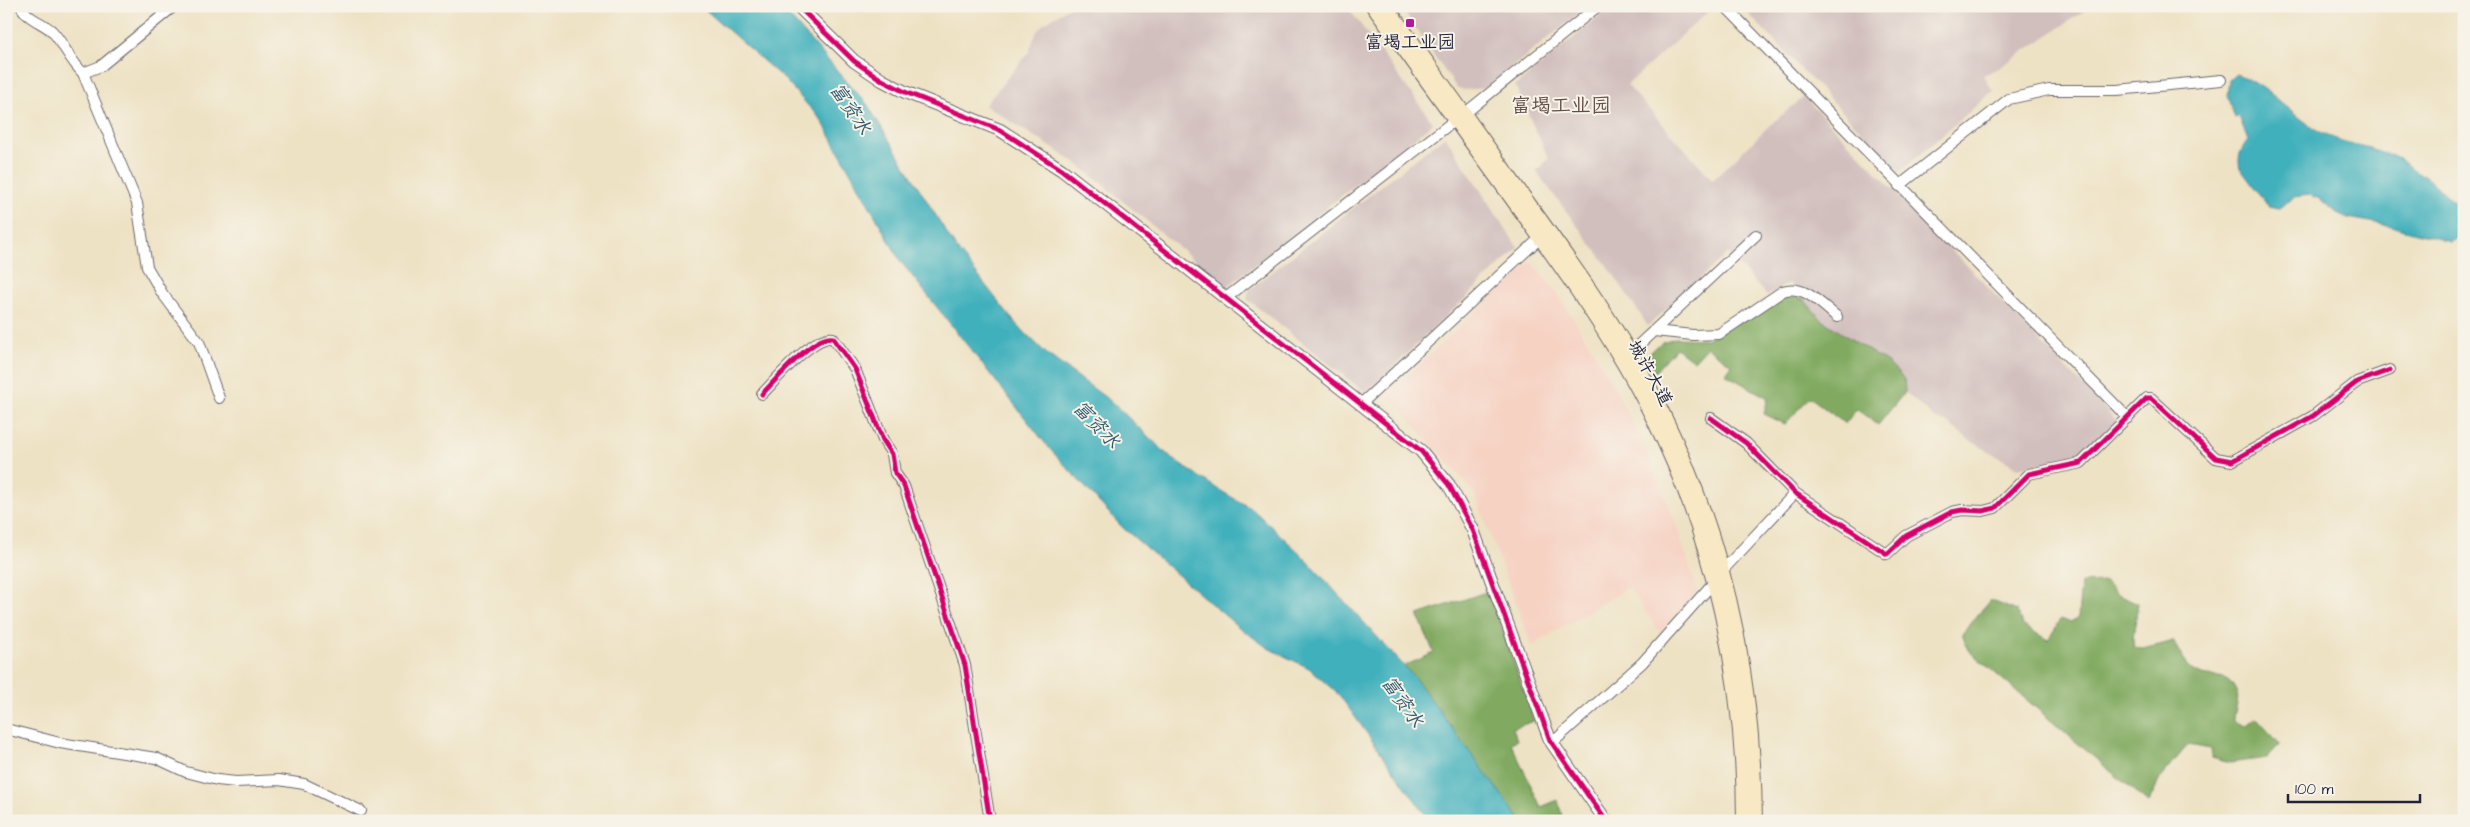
<svg xmlns="http://www.w3.org/2000/svg" width="2470" height="827" viewBox="0 0 2470 827" font-family="'Architects Daughter','LXGW WenKai TC',sans-serif">
<style>
.built{fill:#f6d2c3}
.industrial{fill:#d1bfbd}
.forest{fill:#81aa61;stroke:#52664e}
.water{fill:#40b0bc;stroke:#31697c}
.lines{fill:none;stroke-linecap:round;stroke-linejoin:round}
.minor-casing{stroke:#69656b;stroke-width:12}
.tertiary-casing{stroke:#69656b;stroke-width:14}
.secondary-casing{stroke:#69656b;stroke-width:16}
.minor{stroke:#fff;stroke-width:10}
.tertiary{stroke:#fff;stroke-width:12}
.secondary{stroke:#f8e8c3;stroke-width:14}
.cycleway-casing{stroke:#f7f3e8;stroke-width:8}
.cycleway{stroke:#d6006c;stroke-width:5}
.poi-dot{fill:#b5179e;stroke:#f7f3e8;stroke-width:2}
.labels{text-anchor:middle;dominant-baseline:central;stroke-width:4;stroke-linejoin:round;paint-order:stroke}
.poi-label{font-size:18px;fill:#22223b;stroke:#f7f3e8}
.street-label{font-size:18px;fill:#22223b;stroke:#f7f3e8}
.water-label{font-size:19px;font-style:italic;fill:#2e5b6f;stroke:#f7f3e8}
.quarter-label{font-size:20px;fill:#634d48;stroke:#f7f3e8}
</style>
<rect width="100%" height="100%" fill="#f7f3e8"/>
<filter id="ink" filterUnits="userSpaceOnUse"><feTurbulence type="fractalNoise" baseFrequency=".02" numOctaves="2"/><feDisplacementMap in="SourceGraphic" scale="10" xChannelSelector="R" yChannelSelector="G"/><feConvolveMatrix kernelMatrix="1 2 1 2 8 2 1 2 1" color-interpolation-filters="sRGB"/></filter>
<filter id="wash" filterUnits="userSpaceOnUse"><feTurbulence type="fractalNoise" baseFrequency=".0096" numOctaves="4" result="noise"/><feDisplacementMap in="SourceGraphic" scale="20" xChannelSelector="R" yChannelSelector="G"/><feGaussianBlur stdDeviation="1.12" result="paint"/><feColorMatrix in="noise" values="0 0 0 0 0 0 0 0 0 0 0 0 0 0 0 0 0 1.4 0 .05"/><feComposite in="paint" operator="in"/></filter>
<g filter="url(#wash)">
<rect width="100%" height="100%" fill="#eee2c4"/>
<!-- built -->
<polygon class="built" points="1531,261 1560,297 1611,380 1647,453 1675,522 1698,592 1660,633 1629,587 1532,646 1474,492 1387,394"/>
<!-- industrial -->
<g class="industrial">
<polygon points="1071,6 1347,6 1433,123 1227,287 1079,165 985,105 1029,52 1036,33 1043,24"/>
<polygon points="1400,6 1588,6 1486,88 1464,90 1456,87"/>
<polygon points="1612,6 1713,7 1627,85 1713,180 1771,124 1804,97 2117,421 2081,456 2018,468 1969,440 1948,423 1934,418 1905,392 1904,379 1889,364 1822,320 1804,300 1795,296 1790,283 1767,296 1728,253 1648,326 1612,272 1536,171 1549,159 1515,86"/>
<polygon points="1741,6 2085,6 2084,11 1999,68 1983,75 1993,91 1900,172"/>
<polygon points="1445,136 1518,248 1366,393 1247,299 1249,290"/>
</g>
<!-- forest -->
<g class="forest">
<polygon points="1789,296 1804,300 1822,320 1889,364 1904,379 1905,392 1878,425 1856,409 1845,424 1810,397 1785,424 1764,414 1768,398 1725,374 1732,365 1707,347 1694,361 1676,348 1652,375 1643,359 1662,342 1675,338 1706,339 1779,299"/>
<path d="M2106,582L2118,594L2138,603L2133,639L2134,648L2143,649L2173,641C2179,651 2185,666 2196,672C2212,682 2228,668 2237,694C2240,702 2233,712 2234,721L2245,726L2256,718L2280,744L2267,758L2230,763L2212,758L2211,749L2188,745L2161,777L2148,803L1968,650L1962,634L1990,600L2017,611L2022,625L2048,640L2061,619L2071,623L2078,617L2081,583Z"/>
<polygon points="1489,591 1534,721 1513,728 1517,740 1511,743 1541,807 1558,800 1563,821 1521,821 1404,666 1434,653 1418,615"/>
</g>
<!-- water -->
<g class="water">
<polygon points="701,6 780,6 867,104 956,248 1017,325 1047,354 1113,403 1170,457 1216,488 1252,509 1302,555 1415,678 1521,821 1430,821 1340,696 1309,668 1268,648 1236,625 1122,527 1049,448 901,262 822,121 785,80"/>
<path d="M2236,74C2271,86 2293,118 2324,134C2350,147 2382,146 2406,164C2416,170 2425,177 2434,184C2445,192 2451,202 2464,207V235L2450,242L2387,225L2348,218L2337,213L2320,199L2309,195L2295,197L2279,208L2268,206L2240,168C2237,156 2241,149 2248,140L2239,116L2235,118L2227,96L2229,80Z"/>
</g>
</g>
<g filter="url(#ink)">
<g class="lines">
<!-- minor casing -->
<g class="minor-casing">
<g id="minor">
<path d="M21,6C27,19 42,22 52,31C64,44 70,61 83,73L137,203L147,267L162,293L199,342L219,398"/>
<polyline points="1725,6 2128,418"/>
<polyline points="83,73 101,66 174,6"/>
<polyline points="1464,114 1598,6"/>
<polyline points="1899,186 2009,99 2049,90 2117,90 2221,80"/>
<polyline points="1226,298 1455,120"/>
<path d="M1654,331L1693,335L1719,334L1783,291C1804,284 1821,304 1837,317"/>
<polyline points="1630,353 1756,235"/>
<path d="M762,394C776,380 813,335 833,338L855,369L883,440L892,454L895,473L904,486L965,665L990,821"/>
<polyline points="1361,404 1540,238"/>
<polyline points="1711,418 1746,443 1795,493 1887,554 1906,536 1952,512 1962,510 1983,511 1995,508 2029,474 2081,463 2147,398 2151,398 2216,458 2232,461 2313,416 2357,382 2390,370"/>
<polyline points="1722,571 1795,493"/>
<polyline points="6,729 60,743 156,758 186,772 217,780 236,782 279,780 304,784 361,811"/>
<polyline points="1552,743 1642,663 1714,582"/>
</g>
</g>
<!-- tertiary casing -->
<g class="tertiary-casing">
<polyline id="tertiary" points="798,6 854,61 882,80 905,92 1000,130 1062,170 1421,451 1449,485 1473,530 1550,740 1606,821"/>
</g>
<!-- secondary casing -->
<g class="secondary-casing">
<g id="secondary">
<path d="M1373,6C1420,71 1466,135 1513,200C1564,270 1614,339 1652,416C1715,542 1744,681 1744,821"/>
<path d="M1386,6C1432,69 1478,133 1523,196C1574,266 1624,335 1662,412C1725,540 1754,679 1755,821"/>
</g>
</g>
<!-- minor -->
<use href="#minor" class="minor"/>
<!-- tertiary -->
<use href="#tertiary" class="tertiary"/>
<!-- secondary -->
<use href="#secondary" class="secondary"/>
<!-- cycleway casing -->
<g class="cycleway-casing">
<g id="cycleway">
<polyline points="798,6 854,61 882,80 905,92 1000,130 1062,170 1421,451 1449,485 1473,530 1550,740 1606,821"/>
<path d="M762,394C776,380 813,335 833,338L855,369L883,440L892,454L895,473L904,486L965,665L990,821"/>
<polyline points="1711,418 1746,443 1795,493 1887,554 1906,536 1952,512 1962,510 1983,511 1995,508 2029,474 2081,463 2147,398 2151,398 2216,458 2232,461 2313,416 2357,382 2390,370"/>
</g>
</g>
<!-- cycleway -->
<use href="#cycleway" class="cycleway"/>
</g>
</g>
<!-- markers -->
<rect class="poi-dot" x="1405" y="18" width="10" height="10" rx="2.5"/>
<g class="labels">
<!-- poi labels -->
<g class="poi-label">
<text x="1410" y="42">富堨工业园</text>
</g>
<!-- street labels -->
<g class="street-label">
<text transform="translate(1650 373) rotate(61)">城许大道</text>
</g>
<!-- water labels -->
<g class="water-label">
<text transform="translate(850 109) rotate(56)">富资水</text>
<text transform="translate(1096 425) rotate(46)">富资水</text>
<text transform="translate(1402 702) rotate(55)">富资水</text>
</g>
<!-- quarter labels -->
<g class="quarter-label">
<text x="1561" y="106">富堨工业园</text>
</g>
</g>
<!-- margin -->
<rect width="2470" height="827" fill="none" stroke="#f7f3e8" stroke-width="25"/>
<!-- scale -->
<path d="M2288 794v8h132v-8" fill="none" stroke="#22223b" stroke-width="2.5"/>
<text x="2295" y="794" font-size="15" fill="#22223b" stroke="#f7f3e8" stroke-width="4" paint-order="stroke">100 m</text>
</svg>
